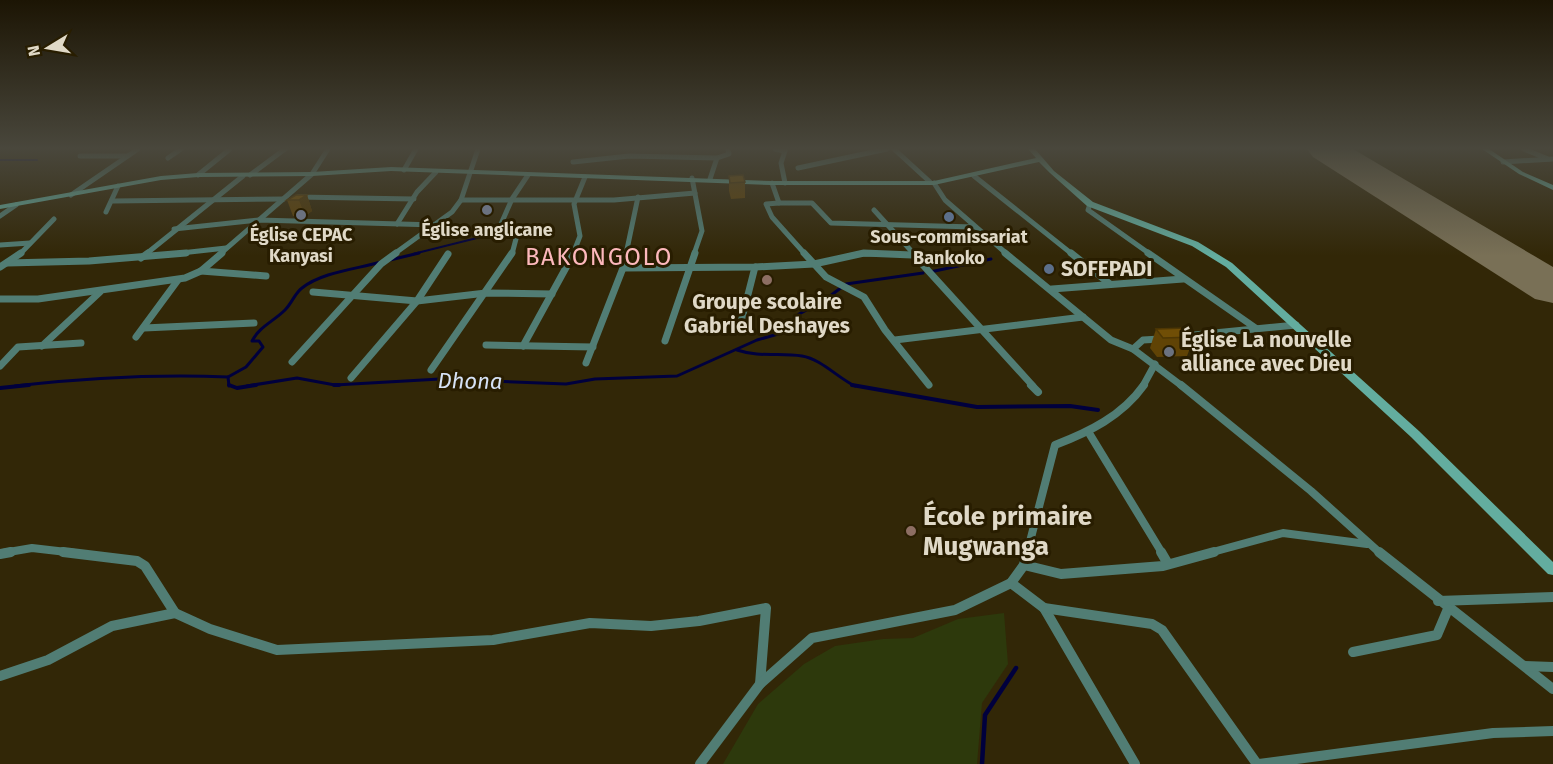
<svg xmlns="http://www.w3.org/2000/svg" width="1553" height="764" viewBox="0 0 1553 764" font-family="'Fira Sans',sans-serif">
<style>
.green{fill:#2d390c}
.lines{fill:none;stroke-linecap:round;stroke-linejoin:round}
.stream-far3{stroke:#00003d;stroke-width:2}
.stream-far2{stroke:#00003d;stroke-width:3}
.stream-far1{stroke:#00003d;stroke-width:4}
.stream{stroke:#00003d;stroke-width:4.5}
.runway{fill:#797056;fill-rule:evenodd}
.street-far3{stroke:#517d74;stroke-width:5}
.street-far2{stroke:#517d74;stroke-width:7}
.street-far1{stroke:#517d74;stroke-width:8}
.street{stroke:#517d74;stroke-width:10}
.secondary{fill:#63ad9f;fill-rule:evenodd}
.wall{fill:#604305}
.shaded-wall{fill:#4e3704}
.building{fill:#704e06;stroke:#4e3704;stroke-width:1.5}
.worship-dot{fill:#6b7280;stroke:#281d00;stroke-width:2}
.service-dot{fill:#5c6f8a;stroke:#281d00;stroke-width:2}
.education-dot{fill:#8d6e63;stroke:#281d00;stroke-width:2}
.labels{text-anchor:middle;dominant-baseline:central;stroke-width:6;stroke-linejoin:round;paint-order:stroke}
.far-poi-label{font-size:18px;font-weight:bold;fill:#e0d9c7;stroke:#281d00}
.poi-label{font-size:21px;font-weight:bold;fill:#e0d9c7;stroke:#281d00;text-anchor:start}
.water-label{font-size:22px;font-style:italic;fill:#d6e2f5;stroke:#281d00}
.quarter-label{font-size:24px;letter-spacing:1.5px;fill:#fdb8bc;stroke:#281d00}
.near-poi-label{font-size:26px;font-weight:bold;fill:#e0d9c7;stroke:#281d00;text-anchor:start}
</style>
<rect width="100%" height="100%" fill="#322707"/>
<!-- green -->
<polygon class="green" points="1004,613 1008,664 982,703 977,764 723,764 758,704 804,664 835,646 883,639 913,638 958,619"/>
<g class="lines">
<!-- stream-far3 -->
<g class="stream-far3">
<polyline points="0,160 37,160"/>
<polyline points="413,254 493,234"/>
</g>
<!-- stream-far2 -->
<g class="stream-far2">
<polyline points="390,260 419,253"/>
<polyline points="930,272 991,259"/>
<path d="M737,350C761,358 779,352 802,356C821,359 838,378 855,386"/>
<path d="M228,377L246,367L263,347L259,341H252C259,327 274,321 285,310C292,303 295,293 302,288C322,272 357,269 381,262"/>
<path d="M15,386C86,378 157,374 228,377L229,386"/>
<polyline points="247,386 297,378 335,385 440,379 566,384 595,379 677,376 757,340 785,332 799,314 822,302 846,284 923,273"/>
</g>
<!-- stream-far1 -->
<g class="stream-far1">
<polyline points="229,385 237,388 256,385"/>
<polyline points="334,385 339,385"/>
<polyline points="852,385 977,407 1070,406 1098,410"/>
<polyline points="0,388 29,385"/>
</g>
<!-- stream -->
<polyline class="stream" points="982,764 985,715 1016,668"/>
<!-- runway -->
<polygon class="runway" points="1307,149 1353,149 1553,267 1553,303 1535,299 1313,157"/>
<!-- street-far3 -->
<g class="street-far3">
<polyline points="775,149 785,151 781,163 785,183"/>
<polyline points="894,149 930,182"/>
<polyline points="1524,149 1548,159"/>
<polyline points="80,156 126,156"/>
<polyline points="168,158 181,149"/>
<polyline points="573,162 629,156 717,158"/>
<polyline points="1503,162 1553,159"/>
<polyline points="798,168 887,149"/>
<polyline points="404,170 416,149"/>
<polyline points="198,175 230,149"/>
<polyline points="250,175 285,149"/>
<polyline points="974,176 1072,254"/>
<polyline points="692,178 702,231 694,254"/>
<polyline points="710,179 717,158 729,154 728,149"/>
<polyline points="772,183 779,203 766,204 772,217 805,254"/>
<polyline points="934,183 945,200 1007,254"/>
<polyline points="71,195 138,149"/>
<polyline points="298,197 414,199"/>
<polyline points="461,200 614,200 695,193"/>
<polyline points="113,201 284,199"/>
<polyline points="779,203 812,203 831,223 974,227"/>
<polyline points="1090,204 1088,210 1150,254"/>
<polyline points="874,210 914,254"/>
<polyline points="106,212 118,186"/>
<polyline points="0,216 16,205"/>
<polyline points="397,224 417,192 436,172"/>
<polyline points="174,229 259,220 436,225"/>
<polyline points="0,245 30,243"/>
<polyline points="20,254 54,219"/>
<polyline points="146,254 243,176"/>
<polyline points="172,254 226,248"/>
<polyline points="220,254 312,174 328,149"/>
<polyline points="394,254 452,212 461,200 478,149"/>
<polyline points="512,254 517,235 501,224 512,199 528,175"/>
<polyline points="573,254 580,236 574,204 585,177"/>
<polyline points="626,254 638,197"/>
<polyline points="859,254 892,254"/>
</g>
<!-- street-far2 -->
<g class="street-far2">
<polyline points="804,253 826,277 864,297 885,330 929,385"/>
<polyline points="912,253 1033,386"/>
<polyline points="1005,253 1111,340 1133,349 1182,386"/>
<polyline points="1071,253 1110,284"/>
<polyline points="1148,253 1257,329"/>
<polyline points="141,258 148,253"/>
<polyline points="7,263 89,261 186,253"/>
<polyline points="0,267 21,253"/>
<polyline points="623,268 755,267 814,264 864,253 912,255"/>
<polyline points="201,271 266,276"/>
<polyline points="1052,289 1183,279"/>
<polyline points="313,292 417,301 486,293 552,294"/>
<polyline points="0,299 38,299 185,278 201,271 222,253"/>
<polyline points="144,328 254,323"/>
<polyline points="739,330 755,267"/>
<polyline points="1184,336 1296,325"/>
<polyline points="136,337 178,280"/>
<polyline points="895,340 1083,317"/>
<polyline points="665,341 695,253"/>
<polyline points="486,345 593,347"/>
<polyline points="42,346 100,292"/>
<polyline points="523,346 574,253"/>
<polyline points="1133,349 1143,340 1160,339"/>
<polyline points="292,362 381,264 396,253"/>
<polyline points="586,363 623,268 626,253"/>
<polyline points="0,366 18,347 81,343"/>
<polyline points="431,370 512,253"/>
<polyline points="351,378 417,301 448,254"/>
<polyline points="1143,386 1155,364"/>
</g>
<!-- street-far1 -->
<g class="street-far1">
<polyline points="1031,385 1038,392"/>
<polyline points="1181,385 1311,491 1380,553"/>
<polyline points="1089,433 1162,553"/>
<polyline points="3,553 32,548 75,553"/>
<path d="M1027,553L1055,445C1089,432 1122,416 1144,385"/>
<polyline points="1209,553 1283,533 1367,544"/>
</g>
<!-- street -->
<g class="street">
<polyline points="63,552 137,561 145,566 175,613 210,629 277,650 493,640 590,623 651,626 699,621 766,608 760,684"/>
<polyline points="1161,552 1168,564"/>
<polyline points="1379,552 1553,689"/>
<polyline points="0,554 11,552"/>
<polyline points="1024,565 1061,574 1163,566 1214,552"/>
<polyline points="1011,583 1044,608 1135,764"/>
<polyline points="1438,601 1553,597"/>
<polyline points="1044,608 1152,624 1162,630 1257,764"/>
<polyline points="1353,652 1437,635 1448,609"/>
<polyline points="1525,666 1553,667"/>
<polyline points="0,676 48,660 112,626 175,613"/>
<polyline points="700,764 760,684 812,638 955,610 1011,583 1024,565 1027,552"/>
<polyline points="1259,764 1493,733 1553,731"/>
</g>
<!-- secondary -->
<g class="secondary">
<polygon points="1028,149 1035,149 1054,171 1093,202 1198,242 1232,263 1419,431 1553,562 1553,575 1548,574 1411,437 1226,267 1192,246 1087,206 1050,173 1039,162 934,185 772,185 391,171 312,176 198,177 161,180 0,209 0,205 161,176 198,173 312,172 391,167 772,181 934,181 1036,158"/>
<polygon points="1482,149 1489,149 1523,172 1553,185 1553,190 1519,174"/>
</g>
</g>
<!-- wall -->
<g class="wall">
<polygon points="729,176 745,182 745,198 731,199 729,191"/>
<polygon points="307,195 312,211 305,216 293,216 287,200"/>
<polygon points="1156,329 1194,337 1187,356 1157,357 1150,348"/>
</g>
<!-- shaded-wall -->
<polygon class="shaded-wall" points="307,195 312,211 305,216 299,200"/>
<!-- building -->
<g class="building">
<polygon points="743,175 745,182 730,183 729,176"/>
<polygon points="296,195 307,195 299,200 287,200"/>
<polygon points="1186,328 1194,337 1163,338 1156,329"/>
</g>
<!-- sky -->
<linearGradient id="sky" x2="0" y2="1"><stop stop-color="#1c1504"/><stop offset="0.58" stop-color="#49473c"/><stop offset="1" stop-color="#49473c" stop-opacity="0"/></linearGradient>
<rect width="1553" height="256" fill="url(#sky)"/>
<!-- markers -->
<g class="worship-dot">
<circle cx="487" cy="210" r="6"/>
<circle cx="301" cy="215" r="6"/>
<circle cx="1169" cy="352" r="6"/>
</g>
<g class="service-dot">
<circle cx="949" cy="217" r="6"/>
<circle cx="1049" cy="269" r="6"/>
</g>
<g class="education-dot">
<circle cx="767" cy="280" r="6"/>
<circle cx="911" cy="531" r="6"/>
</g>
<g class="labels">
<!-- far-poi labels -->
<g class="far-poi-label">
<text x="487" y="230">Église anglicane</text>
<text x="301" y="235">Église CEPAC<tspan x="301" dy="21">Kanyasi</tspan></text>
<text x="949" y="237">Sous-commissariat<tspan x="949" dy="21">Bankoko</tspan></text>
</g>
<!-- poi labels -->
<g class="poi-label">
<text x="1061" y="269">SOFEPADI</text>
<text x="767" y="302" text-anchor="middle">Groupe scolaire<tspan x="767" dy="24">Gabriel Deshayes</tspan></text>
<text x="1181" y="340">Église La nouvelle<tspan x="1181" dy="24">alliance avec Dieu</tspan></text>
</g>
<!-- water labels -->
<g class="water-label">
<text transform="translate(470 381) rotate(1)">Dhona</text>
</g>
<!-- quarter labels -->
<g class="quarter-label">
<text x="599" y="257">BAKONGOLO</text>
</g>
<!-- near-poi labels -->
<g class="near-poi-label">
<text x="923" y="516">École primaire<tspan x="923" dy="30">Mugwanga</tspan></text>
</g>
</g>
<!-- north arrow -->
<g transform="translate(48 48) rotate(259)" stroke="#281d00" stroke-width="4.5" paint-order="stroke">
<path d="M0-4.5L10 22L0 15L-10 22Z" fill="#e0d9c7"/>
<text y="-9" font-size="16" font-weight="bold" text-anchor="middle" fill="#e0d9c7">N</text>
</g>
</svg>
